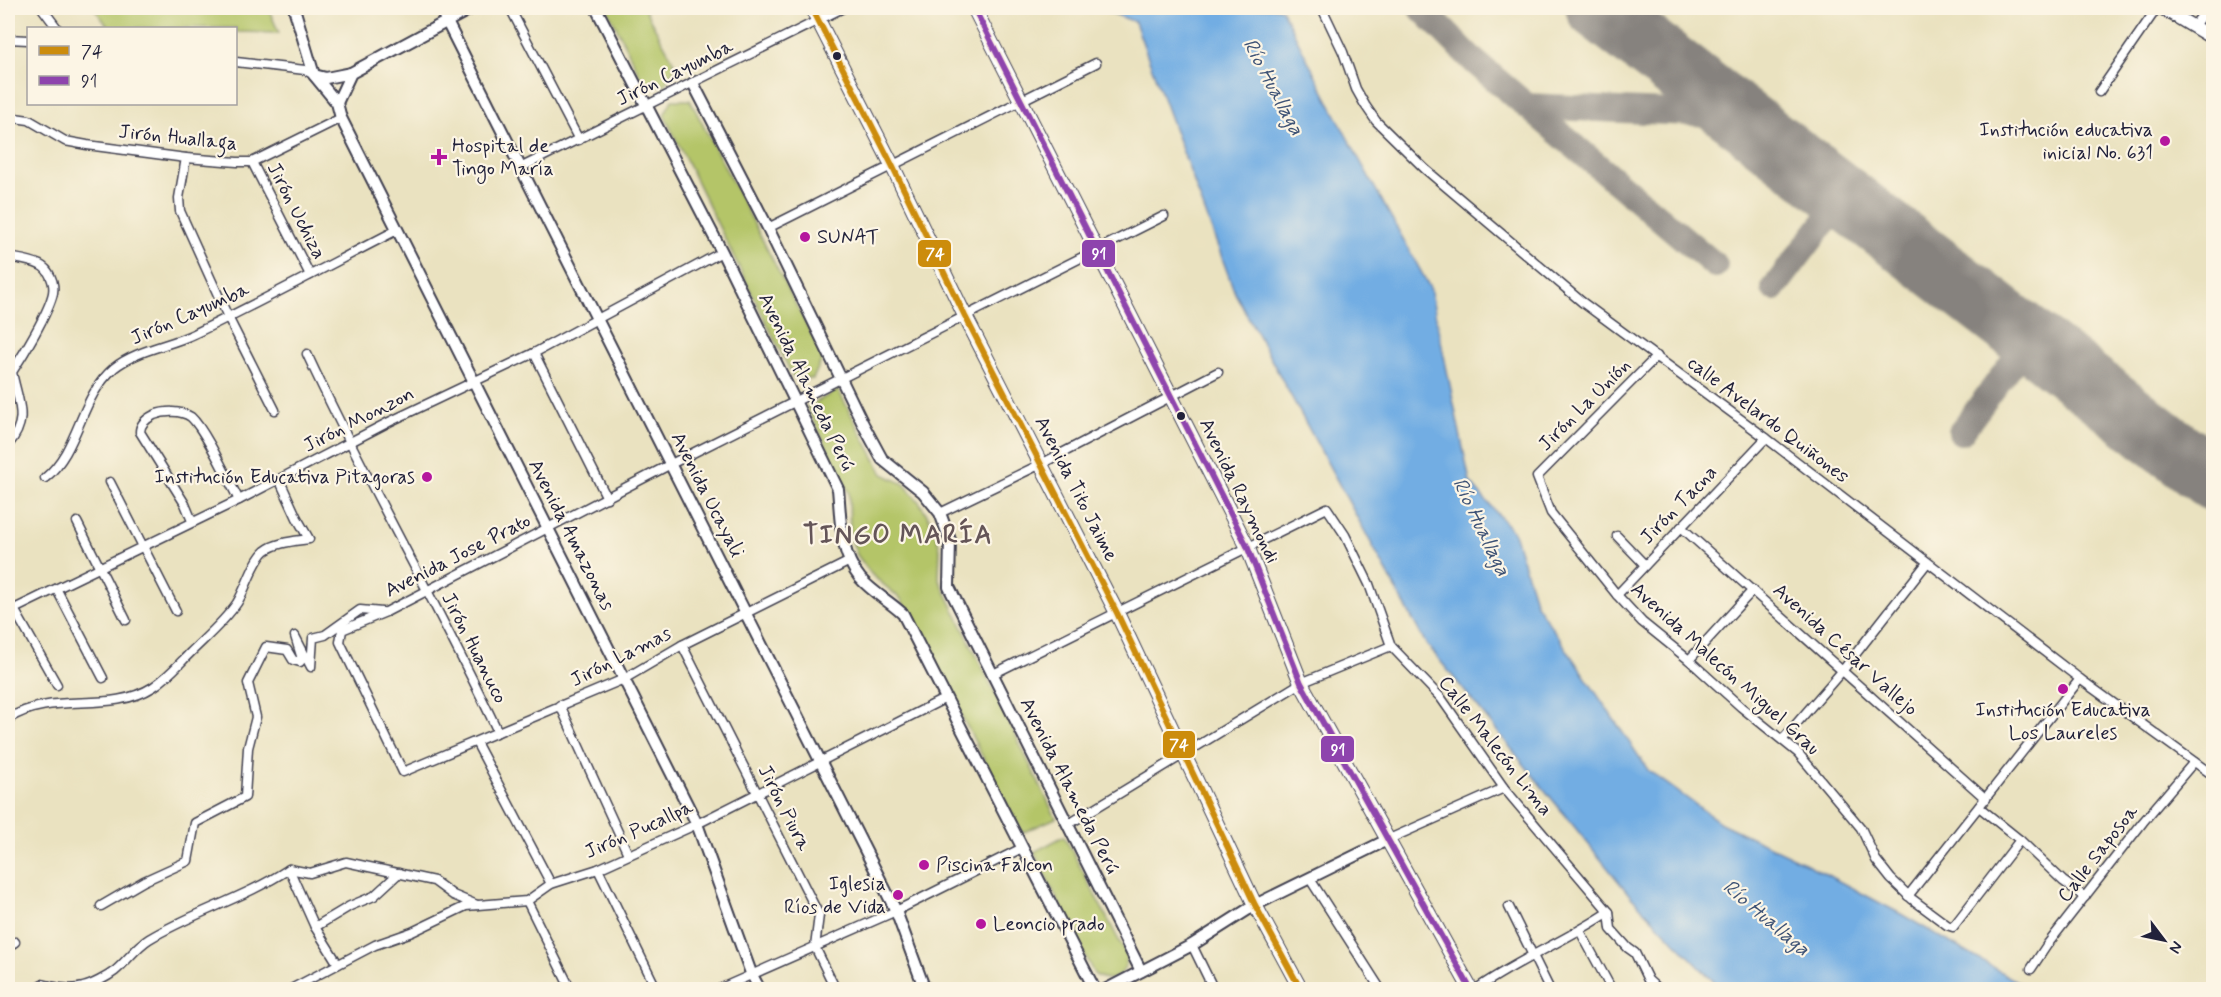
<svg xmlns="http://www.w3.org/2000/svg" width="2221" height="997" viewBox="0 0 2221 997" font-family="Mynerve,sans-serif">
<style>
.green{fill:#b4c568;stroke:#6b7452;stroke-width:1.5}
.water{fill:#72ade3;stroke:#4a688f;stroke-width:1.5}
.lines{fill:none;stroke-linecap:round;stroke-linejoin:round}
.taxiway{stroke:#86827e;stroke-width:26}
.runway{stroke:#86827e;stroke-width:63}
.minor-casing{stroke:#403f4f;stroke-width:11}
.tertiary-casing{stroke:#403f4f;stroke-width:14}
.secondary-casing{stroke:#403f4f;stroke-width:15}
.trunk-casing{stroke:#403f4f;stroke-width:16}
.minor{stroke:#fff;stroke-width:8}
.tertiary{stroke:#fff;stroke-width:10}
.secondary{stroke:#fff;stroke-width:12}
.trunk{stroke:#fff;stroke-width:14}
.bus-1-casing{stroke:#fcf5e5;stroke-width:10}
.bus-2-casing{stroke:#fcf5e5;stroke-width:10}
.bus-1{stroke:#cc8c0c;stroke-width:6}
.bus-2{stroke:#8e44ad;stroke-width:6}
.bus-dot{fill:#22223b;stroke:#fcf5e5;stroke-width:2}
.poi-dot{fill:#b5179e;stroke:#fcf5e5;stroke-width:2}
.labels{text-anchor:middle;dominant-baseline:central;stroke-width:4.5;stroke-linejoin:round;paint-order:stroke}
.street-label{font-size:20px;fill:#22223b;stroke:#fcf5e5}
.poi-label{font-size:20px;fill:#22223b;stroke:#fcf5e5;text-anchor:start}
.water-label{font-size:21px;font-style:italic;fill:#3e5376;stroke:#fcf5e5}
.district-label{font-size:26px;font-weight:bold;letter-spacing:1.5px;fill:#645558;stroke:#fcf5e5}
.line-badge{stroke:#fcf5e5;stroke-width:2}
.badge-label{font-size:16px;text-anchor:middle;font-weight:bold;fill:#fff}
</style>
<rect width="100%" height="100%" fill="#fcf5e5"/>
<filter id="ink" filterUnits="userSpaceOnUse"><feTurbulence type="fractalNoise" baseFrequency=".0167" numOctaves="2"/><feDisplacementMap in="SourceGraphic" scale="12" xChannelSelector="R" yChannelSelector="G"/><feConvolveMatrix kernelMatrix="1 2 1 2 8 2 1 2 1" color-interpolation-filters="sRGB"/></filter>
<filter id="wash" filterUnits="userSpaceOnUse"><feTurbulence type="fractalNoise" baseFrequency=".008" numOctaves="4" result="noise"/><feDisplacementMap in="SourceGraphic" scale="24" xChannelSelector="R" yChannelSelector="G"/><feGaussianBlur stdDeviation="1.35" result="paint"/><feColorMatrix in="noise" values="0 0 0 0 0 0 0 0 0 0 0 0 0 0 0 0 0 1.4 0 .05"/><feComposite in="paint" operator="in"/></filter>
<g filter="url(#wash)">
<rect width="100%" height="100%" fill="#eae2c0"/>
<!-- green -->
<g class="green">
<polygon points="94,8 268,8 279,33 236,32 236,28 109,28"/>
<polygon points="607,8 644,8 676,66 665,85 644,84"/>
<polygon points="672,100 690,100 823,357 813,379 793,377 664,115"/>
<polygon points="838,390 883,474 904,484 920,503 929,518 936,534 940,548 939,579 1056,818 1022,833 901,599 872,575 857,555 850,535 849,493 807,407"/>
<path d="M1064,836L1127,956C1126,977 1111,985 1094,974L1034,852Z"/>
</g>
<!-- water -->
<polygon class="water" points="1104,8 1281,8 1346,135 1430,288 1470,482 1514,533 1536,604 1648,770 1721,823 1799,860 1901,914 2030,989 1721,989 1632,898 1425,642 1235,293 1135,22 1106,11"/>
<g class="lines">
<!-- taxiway -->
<g class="taxiway">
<polyline points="1421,8 1475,62 1527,106 1738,115"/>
<polyline points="1527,106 1715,265"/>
<polyline points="1774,288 1844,196"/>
<polyline points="1961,432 2030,339"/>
</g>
<!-- runway -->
<polyline class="runway" points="1597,8 2214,480"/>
</g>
</g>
<g filter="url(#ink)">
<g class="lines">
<!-- minor casing -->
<g class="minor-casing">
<g id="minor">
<polyline points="42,8 57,28"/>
<polyline points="510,8 579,140"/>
<polyline points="1322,8 1343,52 1356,89 1365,105 1376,121 1425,169 1582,302 1766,438 2080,679 2214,776"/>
<polyline points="2194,26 2207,8"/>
<polyline points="8,39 28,40"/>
<polyline points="236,62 305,70 314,75"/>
<polyline points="2099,92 2157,8"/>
<polyline points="8,117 29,120 65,141 87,145 186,158 237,162 252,162 341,118"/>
<polyline points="186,158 179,198 180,211 228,317 275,410"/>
<polyline points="252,162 310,275"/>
<polyline points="522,167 843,8"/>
<polyline points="768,228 1096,63"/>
<path d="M8,257C18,259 30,260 40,265C49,269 55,283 53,293C49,312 23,355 12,372C18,403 30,419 8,445"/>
<polyline points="534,353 607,498"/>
<path d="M307,354C366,482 438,604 498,732"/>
<polyline points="1657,356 1537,477 1551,513 1617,595 1642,622 1689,660 1741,707 1798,753 1861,828 1876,860 1891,879 1912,899 1947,925 1953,927 2020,840"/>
<path d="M45,478C80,449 79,398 114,368C136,350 169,346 194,334C262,301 329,265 397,230"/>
<polyline points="110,482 176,611"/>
<polyline points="940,513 1041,464 1218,372"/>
<path d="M192,521L185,504L140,432C140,424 146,419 154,415C164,411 181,410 191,417C206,431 228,480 239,500"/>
<polyline points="77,522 126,620"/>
<polyline points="1681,527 1986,799"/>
<polyline points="1617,536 1645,565"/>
<polyline points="850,561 682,645 624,679 403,772 340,642 342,630 386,612 671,464 1164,216"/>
<polyline points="57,590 103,678"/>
<polyline points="1617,595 1766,438"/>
<polyline points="14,609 57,685"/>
<polyline points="8,612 239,500 389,422 534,353 722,252"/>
<polyline points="682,645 819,915 815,947 836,990"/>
<polyline points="1689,660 1753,590"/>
<polyline points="993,674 1327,508 1345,535 1369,584 1391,646 1441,698 1504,788 1609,912 1611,929 1628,948 1635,953 1648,980 1659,990"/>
<polyline points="560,705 628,854"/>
<path d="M8,719C53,690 109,715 153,687C167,678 178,665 190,653C206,637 224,622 237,603C246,589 253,562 265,551C276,542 296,541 309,539L297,518L279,479"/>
<polyline points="1783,739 1843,670 1927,563"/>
<polyline points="476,742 551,884"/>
<polyline points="1979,807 2020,840 2063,881 2085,897"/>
<polyline points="1069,824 1301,683 1391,646"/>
<polyline points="1387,840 1504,788"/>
<polyline points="289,869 315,927 338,964"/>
<polyline points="598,869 657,990"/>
<polyline points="1310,879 1381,990"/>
<polyline points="1908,896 2080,679"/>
<polyline points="527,901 571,990"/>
<polyline points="101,906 144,881 188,861 195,823 245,797 248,748 256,717 248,683 266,647 287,650 293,660 300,662 302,659 295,636 311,667 313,638 325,635 360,610 382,612"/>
<polyline points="1509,907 1550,990"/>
<polyline points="315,927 350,906 374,896 399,873"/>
<polyline points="1580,931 1612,990"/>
<polyline points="1192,945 1214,990"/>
<polyline points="8,947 15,942"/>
<polyline points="2031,969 2047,945 2143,822 2194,762"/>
<path d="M33,990L42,984C55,987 69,991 83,987C92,985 107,977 115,971C127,961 136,947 149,939C194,912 245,898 289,869L310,873L346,862L434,881L453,895L477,905"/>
<polyline points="289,990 375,945 412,932 466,906 527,901 551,884 598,869 697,824 946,698"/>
<polyline points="717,990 896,911 1022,848"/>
<path d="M1475,990C1517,960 1566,941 1609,912"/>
</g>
</g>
<!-- tertiary casing -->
<g class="tertiary-casing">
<g id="tertiary">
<polyline points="294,8 314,75 337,103 341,118 697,824 751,973 760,990"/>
<polyline points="440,8 896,911 925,990"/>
<path d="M596,8L722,252L838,489C841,519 839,552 860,578C872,592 889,601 903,614L1095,990"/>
<polyline points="314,75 326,78 351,73"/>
<polyline points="693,83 768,228 863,424 882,459 923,492 940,513 950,540 949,587 1141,971"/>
<polyline points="337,103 351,73 472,8"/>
<polyline points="1105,990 1192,945 1255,905 1387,840"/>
</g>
</g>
<!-- secondary casing -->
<g class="secondary-casing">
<polyline id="secondary" points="2162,8 2214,39"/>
</g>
<!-- trunk casing -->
<g class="trunk-casing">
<g id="trunk">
<polyline points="812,8 892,165 965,316 1117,613 1255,905 1301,990"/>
<polyline points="974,8 1247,546 1301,683 1471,990"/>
</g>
</g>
<!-- minor -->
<use href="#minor" class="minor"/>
<!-- tertiary -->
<use href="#tertiary" class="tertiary"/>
<!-- secondary -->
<use href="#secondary" class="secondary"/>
<!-- trunk -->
<use href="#trunk" class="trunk"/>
<!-- bus-1 casing -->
<g class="bus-1-casing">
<polyline id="bus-1" points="812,8 892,165 965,316 1117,613 1255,905 1301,990"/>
</g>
<!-- bus-2 casing -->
<g class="bus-2-casing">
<polyline id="bus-2" points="974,8 1247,546 1301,683 1471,990"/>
</g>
<!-- bus-1 -->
<use href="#bus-1" class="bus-1"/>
<!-- bus-2 -->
<use href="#bus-2" class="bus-2"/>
</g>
</g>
<!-- markers -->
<g class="bus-dot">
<circle cx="837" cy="56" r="5"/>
<circle cx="1181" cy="416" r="5"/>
</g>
<g class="poi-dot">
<circle cx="2165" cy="141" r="6"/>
<path d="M436 148h6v6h6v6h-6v6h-6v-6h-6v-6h6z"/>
<circle cx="805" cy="237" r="6"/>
<circle cx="427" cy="477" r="6"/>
<circle cx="2063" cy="689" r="6"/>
<circle cx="924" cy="865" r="6"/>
<circle cx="898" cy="895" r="6"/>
<circle cx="981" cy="924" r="6"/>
</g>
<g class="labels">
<!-- street labels -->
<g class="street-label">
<text transform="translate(675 73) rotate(-26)">Jirón Cayumba</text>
<text transform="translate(178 138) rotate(6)">Jirón Huallaga</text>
<text transform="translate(296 211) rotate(63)">Jirón Uchiza</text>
<text transform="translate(190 314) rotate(-24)">Jirón Cayumba</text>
<text transform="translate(806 382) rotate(64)">Avenida Alameda Perú</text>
<text transform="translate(1585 405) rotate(-45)">Jirón La Unión</text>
<text transform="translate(359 420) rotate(-27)">Jirón Monzon</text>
<text transform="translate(1768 420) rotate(37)">calle Avelardo Quiñones</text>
<text transform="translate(1076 489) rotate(63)">Avenida Tito Jaime</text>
<text transform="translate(1239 491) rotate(64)">Avenida Raymondi</text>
<text transform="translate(707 495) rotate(63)">Avenida Ucayali</text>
<text transform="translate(1679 505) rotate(-46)">Jirón Tacna</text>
<text transform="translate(571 535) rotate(63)">Avenida Amazonas</text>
<text transform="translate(458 556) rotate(-27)">Avenida Jose Prato</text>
<text transform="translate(474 648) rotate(63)">Jirón Huanuco</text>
<text transform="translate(1845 650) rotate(42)">Avenida César Vallejo</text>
<text transform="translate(621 657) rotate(-27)">Jirón Lamas</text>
<text transform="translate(1725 669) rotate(42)">Avenida Malecón Miguel Grau</text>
<text transform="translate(1495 746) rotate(52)">Calle Malecón Lima</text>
<text transform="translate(1069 786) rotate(63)">Avenida Alameda Perú</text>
<text transform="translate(784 808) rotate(63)">Jirón Piura</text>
<text transform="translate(639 830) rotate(-24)">Jirón Pucallpa</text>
<text transform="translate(2098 854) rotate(-52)">Calle Saposoa</text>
</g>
<!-- poi labels -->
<g class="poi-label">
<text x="2153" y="130" text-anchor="end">Institución educativa<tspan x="2153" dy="23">inicial No. 631</tspan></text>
<text x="452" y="146">Hospital de<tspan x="452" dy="23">Tingo María</tspan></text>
<text x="817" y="237">SUNAT</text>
<text x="415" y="477" text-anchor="end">Institución Educativa Pitagoras</text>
<text x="2063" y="710" text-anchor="middle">Institución Educativa<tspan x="2063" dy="23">Los Laureles</tspan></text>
<text x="936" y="865">Piscina Falcon</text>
<text x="886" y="884" text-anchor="end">Iglesia<tspan x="886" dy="23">Ríos de Vida</tspan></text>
<text x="993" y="924">Leoncio prado</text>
</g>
<!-- water labels -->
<g class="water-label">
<text transform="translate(1273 87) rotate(62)">Río Huallaga</text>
<text transform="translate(1481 527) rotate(64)">Río Huallaga</text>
<text transform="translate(1766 918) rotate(40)">Río Huallaga</text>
</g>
<!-- district labels -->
<g class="district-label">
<text x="898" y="536">TINGO MARÍA</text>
</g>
</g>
<g class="line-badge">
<rect x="917" y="239" width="35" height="29" rx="6" fill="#cc8c0c"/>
<rect x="1081" y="239" width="35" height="29" rx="6" fill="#8e44ad"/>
<rect x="1162" y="730" width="34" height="29" rx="6" fill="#cc8c0c"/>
<rect x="1320" y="735" width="35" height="28" rx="6" fill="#8e44ad"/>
</g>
<g class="badge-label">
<text x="935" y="259">74</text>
<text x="1099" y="259">91</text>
<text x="1179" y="750">74</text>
<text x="1338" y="755">91</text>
</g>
<!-- margin -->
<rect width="2221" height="997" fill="none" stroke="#fcf5e5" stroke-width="30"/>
<!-- legend -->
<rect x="27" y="27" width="210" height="78" fill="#fcf5e5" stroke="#a5a1a1" stroke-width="1.5"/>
<rect x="39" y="46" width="30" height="9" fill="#cc8c0c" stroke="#a5a1a1" stroke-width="1.5"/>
<text x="81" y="57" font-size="18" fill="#22223b">74</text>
<rect x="39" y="76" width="30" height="9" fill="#8e44ad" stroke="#a5a1a1" stroke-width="1.5"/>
<text x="81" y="87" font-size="18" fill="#22223b">91</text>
<!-- north arrow -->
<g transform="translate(2164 940) rotate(122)" stroke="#fcf5e5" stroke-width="4.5" paint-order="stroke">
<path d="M0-4.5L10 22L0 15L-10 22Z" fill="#22223b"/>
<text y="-9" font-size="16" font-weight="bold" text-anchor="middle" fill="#22223b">N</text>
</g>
</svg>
